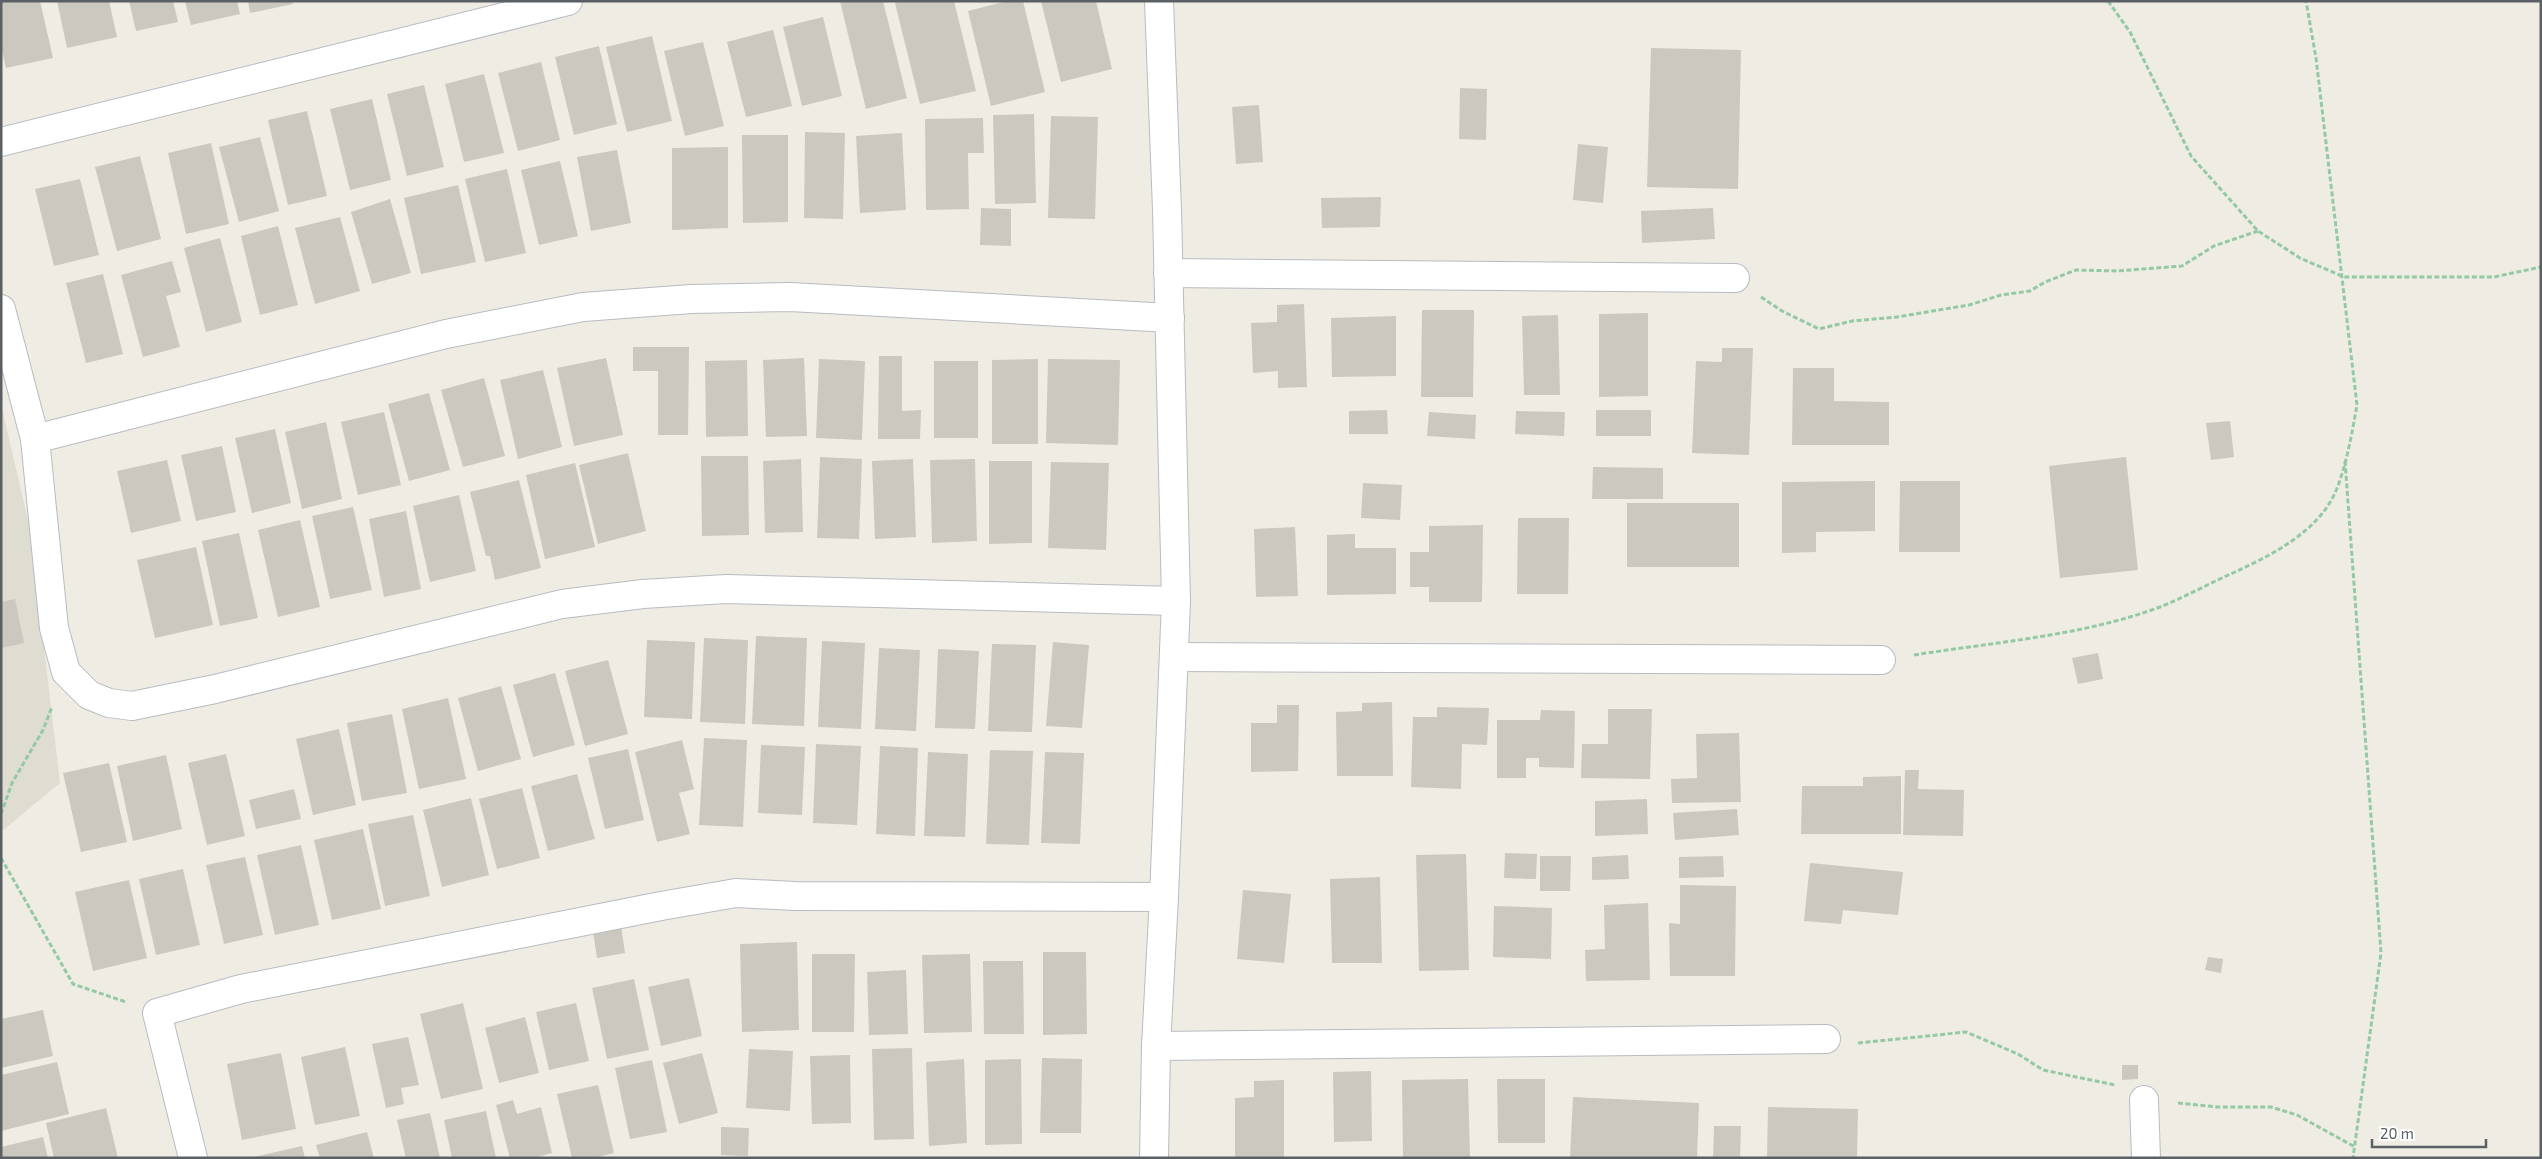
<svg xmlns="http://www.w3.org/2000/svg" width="2542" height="1159" viewBox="0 0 2542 1159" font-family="'Exo 2',sans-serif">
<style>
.education{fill:#dfdcd2}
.building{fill:#cbc8c0}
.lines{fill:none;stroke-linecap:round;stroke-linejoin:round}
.street-casing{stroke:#b8bbc1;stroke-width:30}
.path{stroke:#94c9a4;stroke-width:3;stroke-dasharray:5 2.5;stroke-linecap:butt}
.street{stroke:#fff;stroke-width:28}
</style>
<rect width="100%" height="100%" fill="#efede3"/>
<!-- education -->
<polygon class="education" points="1,404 30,529 60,783 1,832"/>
<!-- building -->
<g class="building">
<polygon points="1,1 40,1 53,58 6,68 1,46"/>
<polygon points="57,1 109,1 117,37 67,48"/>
<polygon points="129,1 173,1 178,22 136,31"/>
<polygon points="185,1 237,1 240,14 191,25"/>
<polygon points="248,1 292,1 293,4 250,13"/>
<polygon points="840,1 883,1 907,98 866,109"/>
<polygon points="902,1 954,1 976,91 920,104 895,3"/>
<polygon points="1007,1 1023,1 1045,92 991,106 968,11"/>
<polygon points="1041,1 1096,1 1112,69 1061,82"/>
<polygon points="823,17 842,96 802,106 783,27"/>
<polygon points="773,30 792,106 746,117 727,42"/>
<polygon points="652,36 672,121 627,132 606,47"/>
<polygon points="703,42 724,126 685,136 664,51"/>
<polygon points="599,46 617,124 574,135 555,57"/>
<polygon points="1651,48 1741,50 1738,189 1647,187"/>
<polygon points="541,62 560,140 518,151 498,73"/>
<polygon points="484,74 504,153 464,162 445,84"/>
<polygon points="424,85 444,167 407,176 387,94"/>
<polygon points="1460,88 1487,89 1486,140 1459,139"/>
<polygon points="372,99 391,180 350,190 330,109"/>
<polygon points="1259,105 1263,162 1236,164 1232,107"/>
<polygon points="307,111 327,196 288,205 268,120"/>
<polygon points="1034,114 1036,203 995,204 993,115"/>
<polygon points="1051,116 1098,117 1095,219 1048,218"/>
<polygon points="983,118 984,153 968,153 969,209 926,210 925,119"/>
<polygon points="805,132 845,133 843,219 804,218"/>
<polygon points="902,133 906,210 860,213 856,136"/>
<polygon points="742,135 788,135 788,222 743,223"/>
<polygon points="260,137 279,211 239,222 219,147"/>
<polygon points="211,143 229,224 186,234 168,153"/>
<polygon points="1578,144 1608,147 1603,203 1573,200"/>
<polygon points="728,147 728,228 672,230 672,148"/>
<polygon points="617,150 631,223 591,231 577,157"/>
<polygon points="140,156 161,239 117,251 95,167"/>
<polygon points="560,161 578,236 539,245 521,170"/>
<polygon points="507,169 526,253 485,262 465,179"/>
<polygon points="80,179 99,255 54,266 35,189"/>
<polygon points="458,185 476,262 421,274 404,198"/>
<polygon points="1381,197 1380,227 1322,228 1321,198"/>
<polygon points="390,199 411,273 372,284 351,212"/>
<polygon points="981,208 1011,209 1011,246 980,245"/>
<polygon points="1713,208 1715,239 1642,243 1641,211"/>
<polygon points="340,217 360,291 315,304 295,228"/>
<polygon points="278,226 298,305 260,315 241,236"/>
<polygon points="220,238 242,322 206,332 184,248"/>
<polygon points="172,261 181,292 166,296 180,347 143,357 121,275"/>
<polygon points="103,274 123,354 86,363 66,283"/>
<polygon points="1304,304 1307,387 1278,388 1278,371 1253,373 1251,323 1277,322 1277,305"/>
<polygon points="1422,310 1474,310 1473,397 1421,397"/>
<polygon points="1648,313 1648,396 1599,397 1599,314"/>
<polygon points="1558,315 1560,395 1524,395 1522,316"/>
<polygon points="1396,316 1396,376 1332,377 1331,318"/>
<polygon points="633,347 689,347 688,435 658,435 658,371 633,371"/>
<polygon points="1722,348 1753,348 1749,455 1692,453 1696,361 1722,362"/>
<polygon points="879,356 902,356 902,411 921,410 920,439 878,439"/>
<polygon points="606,358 623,435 574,446 557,368"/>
<polygon points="804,358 807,436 766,437 763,360"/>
<polygon points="819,359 865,361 862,440 816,438"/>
<polygon points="1038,359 1038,444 992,444 992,360"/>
<polygon points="1048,359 1120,360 1118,445 1046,443"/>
<polygon points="747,360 748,436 706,437 705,361"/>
<rect x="934" y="361" width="44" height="77"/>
<polygon points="1793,368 1834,368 1834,401 1889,402 1889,445 1792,445"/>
<polygon points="543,370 562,447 518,459 500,380"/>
<polygon points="484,378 505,456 463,467 441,390"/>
<polygon points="429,393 450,470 409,481 388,404"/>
<polygon points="1387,410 1388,434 1349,434 1349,411"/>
<rect x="1596" y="410" width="55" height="26"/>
<polygon points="1516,411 1565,412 1564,436 1515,434"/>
<polygon points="384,412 401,485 358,495 341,422"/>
<polygon points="1429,412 1476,415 1475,439 1427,436"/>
<polygon points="2230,421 2234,457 2211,460 2206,423"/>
<polygon points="326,422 342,499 302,509 285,432"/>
<polygon points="275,429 291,503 252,513 235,438"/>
<polygon points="222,446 236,512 196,521 181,455"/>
<polygon points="628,453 646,531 598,544 579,465"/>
<polygon points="701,456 748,456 749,535 702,536"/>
<polygon points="820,457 862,459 859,539 817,538"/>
<polygon points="2126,457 2138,570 2060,578 2049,466"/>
<polygon points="801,459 803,532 765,533 763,461"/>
<polygon points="913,459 916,537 875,539 872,461"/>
<polygon points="975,459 977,541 932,543 930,460"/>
<polygon points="167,460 181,521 131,533 117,471"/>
<polygon points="989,461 1032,461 1032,543 989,544"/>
<polygon points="1051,462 1109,463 1106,550 1048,548"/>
<polygon points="575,463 595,547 545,559 526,475"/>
<polygon points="1593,467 1663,468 1663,499 1592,499"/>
<polygon points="519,480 541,568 495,580 490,556 486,556 470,492"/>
<polygon points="1875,481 1875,531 1816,532 1816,552 1782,553 1782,482"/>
<polygon points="1900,481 1960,481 1960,552 1899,552"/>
<polygon points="1363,483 1402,485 1400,520 1361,518"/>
<polygon points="459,495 476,571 430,582 413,506"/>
<rect x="1627" y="503" width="112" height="64"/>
<polygon points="353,507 372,590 330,599 312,516"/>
<polygon points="406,511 421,589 384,597 369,519"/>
<polygon points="1518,518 1569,518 1568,594 1517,594"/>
<polygon points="300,520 320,607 278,617 258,530"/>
<polygon points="1483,525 1482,602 1429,602 1429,587 1410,587 1410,552 1429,552 1429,526"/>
<polygon points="1295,527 1298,596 1256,597 1254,529"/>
<polygon points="239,533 258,618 220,626 202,541"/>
<polygon points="1355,534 1355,548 1396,548 1396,594 1327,595 1327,535"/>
<polygon points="196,547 213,625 155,638 137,560"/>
<polygon points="15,599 24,643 1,648 1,602"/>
<polygon points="756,636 807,638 804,726 752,724"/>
<polygon points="704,638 748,640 745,724 700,722"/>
<polygon points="647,640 695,642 692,719 644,717"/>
<polygon points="822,641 865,643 861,729 818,727"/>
<polygon points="1053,642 1089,645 1082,728 1046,726"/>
<polygon points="992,644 1036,645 1032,732 988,731"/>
<polygon points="879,648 920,650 916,731 875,729"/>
<polygon points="938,649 979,651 975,729 935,728"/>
<polygon points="2098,653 2103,679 2078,684 2072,658"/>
<polygon points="608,660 628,734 585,746 565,671"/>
<polygon points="555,673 575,745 533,757 513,685"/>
<polygon points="501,686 521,759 478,771 458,698"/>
<polygon points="448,698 466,779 419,789 402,709"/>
<polygon points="1392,702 1393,776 1337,776 1336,712 1362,711 1362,703"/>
<polygon points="1277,705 1299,705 1298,771 1251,772 1251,723 1277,723"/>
<polygon points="1437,707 1489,708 1487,745 1462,744 1461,789 1411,787 1413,717 1437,717"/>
<polygon points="1608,709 1652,709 1650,779 1581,778 1582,744 1608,744"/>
<polygon points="1541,710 1575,711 1574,768 1539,767 1539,758 1526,758 1526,778 1497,778 1497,720 1540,720"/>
<polygon points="392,714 407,793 362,801 347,723"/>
<polygon points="339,729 356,805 313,815 296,739"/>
<polygon points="1739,733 1741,802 1672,803 1671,779 1697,778 1696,734"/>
<polygon points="704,738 747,740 743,827 699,825"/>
<polygon points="682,740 694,789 679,793 690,834 657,842 635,752"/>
<polygon points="816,744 861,746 857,825 813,823"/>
<polygon points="761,745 805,747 802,815 758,813"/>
<polygon points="880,746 918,748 915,836 876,834"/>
<polygon points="628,749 644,820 605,829 588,758"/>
<polygon points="990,750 1033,751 1029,845 986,844"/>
<polygon points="928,752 968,754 965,837 924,836"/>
<polygon points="1045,752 1084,753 1080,844 1041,843"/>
<polygon points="226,754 245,836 207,845 188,763"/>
<polygon points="166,755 182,829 133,841 117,766"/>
<polygon points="109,763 127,842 81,852 63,773"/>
<polygon points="1905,770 1919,770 1918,789 1964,790 1963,836 1903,835"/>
<polygon points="577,774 595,839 548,851 531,786"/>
<polygon points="1901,776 1901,834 1801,834 1802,786 1863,786 1863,777"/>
<polygon points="522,788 540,858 497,869 479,799"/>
<polygon points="294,789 301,819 256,829 249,800"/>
<polygon points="471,798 489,875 442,887 423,810"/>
<polygon points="1647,799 1648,834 1595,836 1595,801"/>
<polygon points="1737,809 1739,835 1675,840 1673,813"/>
<polygon points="413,815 430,896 385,906 368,824"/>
<polygon points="363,829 381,909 332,920 314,840"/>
<polygon points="301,845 319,925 275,935 257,855"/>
<polygon points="1505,853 1537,854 1536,879 1504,878"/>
<polygon points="1466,854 1469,970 1419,971 1416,855"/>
<polygon points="1628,855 1629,879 1592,880 1592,857"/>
<polygon points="1540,856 1571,856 1570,891 1540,891"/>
<polygon points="1723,856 1724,877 1679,878 1679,857"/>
<polygon points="245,857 263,935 224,944 206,865"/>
<polygon points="1810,863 1903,872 1898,915 1843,910 1841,924 1804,921"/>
<polygon points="183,869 200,945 156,955 139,879"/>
<polygon points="1380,877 1382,963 1332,963 1330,879"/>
<polygon points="129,880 147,958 93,971 75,892"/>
<polygon points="1680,885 1736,886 1735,976 1670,976 1669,923 1680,924"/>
<polygon points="1243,890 1291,894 1284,963 1237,959"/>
<polygon points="1648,903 1650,980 1586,981 1585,950 1605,949 1604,905"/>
<polygon points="1494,906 1552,908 1551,959 1493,957"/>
<polygon points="621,926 625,953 597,958 593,932"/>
<polygon points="797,942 799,1030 742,1032 740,944"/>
<polygon points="1043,952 1086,952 1087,1034 1043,1035"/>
<polygon points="812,954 855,954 854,1032 812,1032"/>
<polygon points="970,954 972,1032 924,1033 922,955"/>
<polygon points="2208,957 2223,959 2221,973 2205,970"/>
<polygon points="983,961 1023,961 1024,1034 984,1034"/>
<polygon points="906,970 908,1034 869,1035 867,972"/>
<polygon points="689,978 702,1036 661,1046 648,987"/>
<polygon points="634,979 649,1050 607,1059 592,988"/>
<polygon points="463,1003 483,1089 441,1099 420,1014"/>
<polygon points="576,1003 589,1061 549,1070 536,1012"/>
<polygon points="43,1010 53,1056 1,1068 1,1019"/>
<polygon points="525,1017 539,1073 499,1083 485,1028"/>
<polygon points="408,1037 419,1085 401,1088 404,1104 386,1108 372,1044"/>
<polygon points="345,1047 360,1116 315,1125 301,1057"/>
<polygon points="912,1048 914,1139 874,1140 872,1049"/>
<polygon points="749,1049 793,1051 790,1111 746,1108"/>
<polygon points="281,1053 296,1129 242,1140 227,1064"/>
<polygon points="702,1053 718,1113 679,1124 663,1063"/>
<polygon points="850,1055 851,1123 812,1124 810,1056"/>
<polygon points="1042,1058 1082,1059 1081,1133 1040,1133"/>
<polygon points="964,1059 967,1143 929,1146 926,1062"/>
<polygon points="1021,1059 1022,1144 985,1145 985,1060"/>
<polygon points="652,1060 667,1132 630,1139 615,1068"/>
<polygon points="57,1062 69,1114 1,1131 1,1075"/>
<polygon points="2122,1065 2138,1065 2138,1079 2122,1080"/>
<polygon points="1371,1071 1372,1141 1334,1142 1333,1072"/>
<polygon points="1468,1079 1470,1158 1403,1158 1402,1080"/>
<polygon points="1497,1079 1545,1079 1545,1143 1498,1143"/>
<polygon points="1284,1080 1284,1158 1235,1158 1235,1098 1254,1097 1254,1081"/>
<polygon points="598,1085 614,1153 594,1158 572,1158 557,1094"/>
<polygon points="1573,1097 1699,1103 1697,1158 1570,1158"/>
<polygon points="513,1100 517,1114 541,1107 552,1153 533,1158 510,1158 496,1105"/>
<polygon points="1768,1107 1858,1109 1857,1158 1767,1158"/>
<polygon points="106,1108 118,1158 54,1158 46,1123"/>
<polygon points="486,1111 496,1158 452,1158 444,1120"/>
<polygon points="430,1113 440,1158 406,1158 397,1120"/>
<polygon points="1714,1126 1741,1126 1740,1158 1713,1158"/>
<polygon points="721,1127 749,1128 748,1156 721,1155"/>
<polygon points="367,1132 374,1158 320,1158 316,1145"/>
<polygon points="43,1137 48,1158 1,1158 1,1147"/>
<polygon points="302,1146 305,1158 254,1158 254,1157"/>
</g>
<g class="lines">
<!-- street casing -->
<g class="street-casing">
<g id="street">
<polyline points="1,142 568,1"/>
<polyline points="1168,273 1735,278"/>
<polyline points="1,309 35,439 54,628 66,672 89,695 109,703 132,706 215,689 562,604 643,594 726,589 1176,601"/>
<polyline points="35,439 446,334 583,307 691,299 790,297 1170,318"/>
<polyline points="1175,657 1881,660"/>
<polyline points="1156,1046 1826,1039"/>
<polyline points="2144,1100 2146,1158"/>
<polyline points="193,1158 157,1013 241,989 661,906 736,893 794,896 1164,897"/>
<polyline points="1154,1158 1156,1046 1164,897 1176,601 1167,210 1159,1"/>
</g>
</g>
<!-- path -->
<g class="path">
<polyline points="2108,1 2130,32 2191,156 2258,231 2300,258 2344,277 2494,277 2541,267"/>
<polyline points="1761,297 1782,311 1819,329 1852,321 1897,317 1969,305 2001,295 2030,291 2045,282 2076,270 2117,271 2182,266 2214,246 2258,231"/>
<polyline points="2345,461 2381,953 2353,1158"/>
<path d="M1914,655C1995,642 2082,636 2160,607C2185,597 2210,583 2235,572C2272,555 2317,532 2335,493C2346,468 2352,433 2357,405L2316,58L2306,1"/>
<polyline points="1,814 12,783 43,730 52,707"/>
<polyline points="1,858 73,984 126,1002"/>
<polyline points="1858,1043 1966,1032 2018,1054 2043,1070 2115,1085"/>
<polyline points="2178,1103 2217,1107 2271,1107 2297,1115 2355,1147"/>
</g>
<!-- street -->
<use href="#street" class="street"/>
</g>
<!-- border -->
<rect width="2542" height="1159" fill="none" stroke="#5b6065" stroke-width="5"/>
<!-- scale -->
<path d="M2372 1139v8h114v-8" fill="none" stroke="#5b6065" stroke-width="2.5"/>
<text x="2380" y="1139" font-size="15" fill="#5b6065" stroke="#ffffff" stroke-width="4" paint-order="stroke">20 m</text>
</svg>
